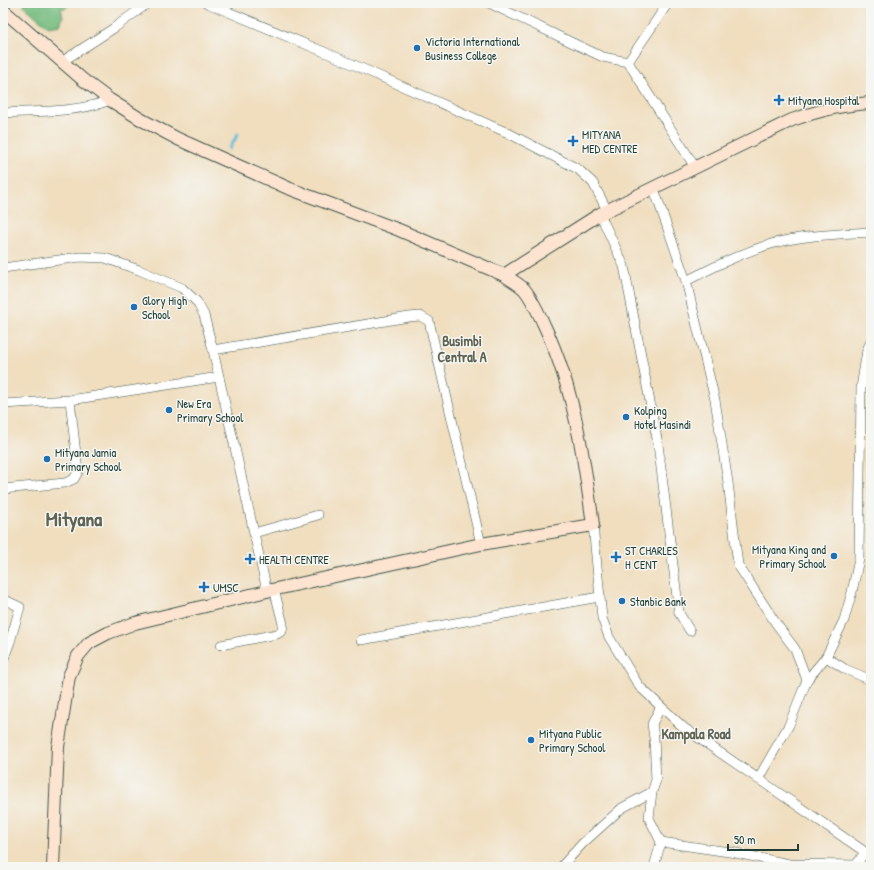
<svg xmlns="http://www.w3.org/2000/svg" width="874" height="870" viewBox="0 0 874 870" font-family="'Patrick Hand',sans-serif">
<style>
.forest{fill:#75bb7f;stroke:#4a7c5a}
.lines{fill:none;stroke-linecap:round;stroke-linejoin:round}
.stream{stroke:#60bdde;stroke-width:3}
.minor-casing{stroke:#3e5549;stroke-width:10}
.secondary-casing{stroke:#3e5549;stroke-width:14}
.minor{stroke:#fff;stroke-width:9}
.secondary{stroke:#fde4d0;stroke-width:12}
.poi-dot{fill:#1f6fb2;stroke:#f6f6f2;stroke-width:1.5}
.labels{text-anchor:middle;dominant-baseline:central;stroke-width:3;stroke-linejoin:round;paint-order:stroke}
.poi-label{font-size:12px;fill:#1f3d34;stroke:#f6f6f2;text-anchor:start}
.quarter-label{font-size:14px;font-weight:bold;fill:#5f6354;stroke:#f6f6f2}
.town-label{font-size:20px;font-weight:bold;fill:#5f6354;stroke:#f6f6f2}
</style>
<rect width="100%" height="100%" fill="#f6f6f2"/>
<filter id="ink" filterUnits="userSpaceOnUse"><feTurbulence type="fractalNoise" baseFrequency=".025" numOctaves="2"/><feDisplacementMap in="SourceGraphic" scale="8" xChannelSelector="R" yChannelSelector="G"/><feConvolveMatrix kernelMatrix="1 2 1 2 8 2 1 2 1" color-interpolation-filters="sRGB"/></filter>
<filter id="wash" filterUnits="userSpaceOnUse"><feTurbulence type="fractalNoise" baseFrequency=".012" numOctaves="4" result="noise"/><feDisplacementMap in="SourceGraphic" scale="16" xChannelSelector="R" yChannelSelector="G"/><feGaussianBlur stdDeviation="0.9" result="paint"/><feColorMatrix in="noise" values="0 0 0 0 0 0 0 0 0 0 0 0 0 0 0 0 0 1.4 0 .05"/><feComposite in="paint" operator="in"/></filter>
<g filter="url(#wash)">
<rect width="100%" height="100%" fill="#f0debf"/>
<!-- forest -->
<polygon class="forest" points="25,3 71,3 65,9 61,7 63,17 60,25 48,27 24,6"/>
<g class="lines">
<!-- stream -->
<polyline class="stream" points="229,149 238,134"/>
</g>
</g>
<g filter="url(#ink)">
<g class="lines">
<!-- minor casing -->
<g class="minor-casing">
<g id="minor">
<polyline points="207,3 334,56 508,133 578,169 593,183 607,210"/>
<polyline points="489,3 575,44 603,57 628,62 695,167"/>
<polyline points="63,61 114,28 148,3"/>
<polyline points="628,62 668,3"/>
<path d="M3,113C39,111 77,113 110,100"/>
<polyline points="654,189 686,281 715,400 728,482 738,565 775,622 795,649 807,680 789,725 758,779"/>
<polyline points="600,214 624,266 658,444 679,613 690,631"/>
<polyline points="3,268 80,257 105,258 139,270 182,288 197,302 204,315 213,350 267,591"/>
<path d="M686,281C714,267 741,253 771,244C803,235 838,234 871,232"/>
<polyline points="213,350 409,317 420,316 429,321 481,544"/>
<polyline points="3,404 70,400 219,377"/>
<polyline points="3,489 65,483 74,479 78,472 70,400"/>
<polyline points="593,525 602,618 609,637 639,686 684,728 871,856"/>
<polyline points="254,533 318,515"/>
<polyline points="3,599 20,607 10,642 3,661"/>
<polyline points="361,640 599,597"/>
<polyline points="221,645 277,634 282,631 283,624 274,589"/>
<polyline points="826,657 844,620 852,592 859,559 861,388 867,350 871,341"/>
<polyline points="807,680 826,657 845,669 871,680"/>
<polyline points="652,792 649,818 661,842 654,867"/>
<polyline points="661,842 736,853 789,864 856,865 865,852"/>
<polyline points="561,867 583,843 622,808 652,792 656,780 654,738 652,724 660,708"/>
</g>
</g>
<!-- secondary casing -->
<g class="secondary-casing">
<g id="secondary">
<path d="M3,10L82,79L110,100L142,120L178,139L288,188L399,230L504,275L600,214L792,120C821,110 841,105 871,103"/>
<path d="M53,867L58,747L69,676L78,656L89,643L108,633L135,623L267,591L481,544L593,525C584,457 574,389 545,327C540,316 531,297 524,289C519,284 510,279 504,275"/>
</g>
</g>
<!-- minor -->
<use href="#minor" class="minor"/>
<!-- secondary -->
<use href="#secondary" class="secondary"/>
</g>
</g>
<!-- markers -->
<g class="poi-dot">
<circle cx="417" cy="48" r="4"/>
<path d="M777 94h4v4h4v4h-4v4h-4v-4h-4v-4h4z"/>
<path d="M571 135h4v4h4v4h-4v4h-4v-4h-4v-4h4z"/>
<circle cx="134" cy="307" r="4"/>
<circle cx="169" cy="410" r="4"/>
<circle cx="626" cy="417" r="4"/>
<circle cx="47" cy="459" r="4"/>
<circle cx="834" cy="556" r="4"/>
<path d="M614 551h4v4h4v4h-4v4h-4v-4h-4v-4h4z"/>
<path d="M248 553h4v4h4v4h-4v4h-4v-4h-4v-4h4z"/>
<path d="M202 581h4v4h4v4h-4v4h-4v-4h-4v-4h4z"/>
<circle cx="622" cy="601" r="4"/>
<circle cx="531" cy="740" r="4"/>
</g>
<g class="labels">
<!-- poi labels -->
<g class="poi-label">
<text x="425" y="41">Victoria International<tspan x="425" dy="14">Business College</tspan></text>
<text x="788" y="100">Mityana Hospital</text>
<text x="582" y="134">MITYANA<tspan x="582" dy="14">MED CENTRE</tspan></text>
<text x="142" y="300">Glory High<tspan x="142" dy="14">School</tspan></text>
<text x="177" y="403">New Era<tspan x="177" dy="14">Primary School</tspan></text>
<text x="634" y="410">Kolping<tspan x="634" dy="14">Hotel Masindi</tspan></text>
<text x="55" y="452">Mityana Jamia<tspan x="55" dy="14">Primary School</tspan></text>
<text x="826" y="549" text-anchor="end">Mityana King and<tspan x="826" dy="14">Primary School</tspan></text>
<text x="625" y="550">ST CHARLES<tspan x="625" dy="14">H CENT</tspan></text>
<text x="259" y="559">HEALTH CENTRE</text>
<text x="213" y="587">UMSC</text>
<text x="630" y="601">Stanbic Bank</text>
<text x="539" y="733">Mityana Public<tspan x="539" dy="14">Primary School</tspan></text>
</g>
<!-- quarter labels -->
<g class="quarter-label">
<text x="462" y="340">Busimbi<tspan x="462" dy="16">Central A</tspan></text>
<text x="696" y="733">Kampala Road</text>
</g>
<!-- town labels -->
<g class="town-label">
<text x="74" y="518">Mityana</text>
</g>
</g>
<!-- margin -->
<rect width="874" height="870" fill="none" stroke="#f6f6f2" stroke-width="16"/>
<!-- scale -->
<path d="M728 844v6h70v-6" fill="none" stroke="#1f3d34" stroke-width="2"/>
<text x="734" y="844" font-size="12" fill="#1f3d34" stroke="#f6f6f2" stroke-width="3" paint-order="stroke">50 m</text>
</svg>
